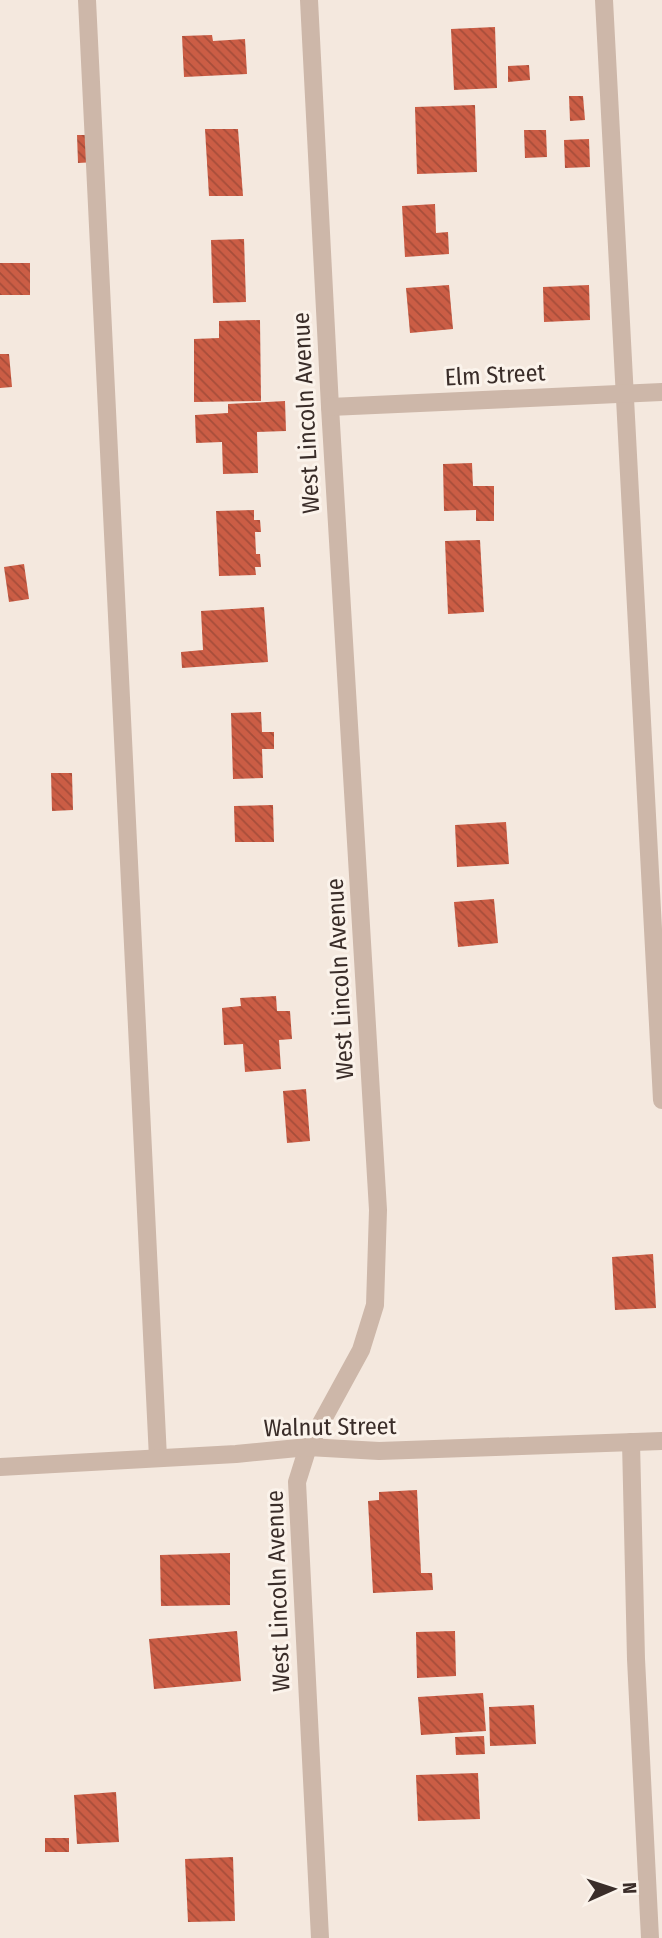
<svg xmlns="http://www.w3.org/2000/svg" width="662" height="1938" viewBox="0 0 662 1938" font-family="'Fira Sans Condensed',sans-serif">
<style>
.building{fill:url(#building-back-hatch)}
.lines{fill:none;stroke-linecap:round;stroke-linejoin:round}
.minor{stroke:#cdb7a9;stroke-width:18}
.labels{text-anchor:middle;dominant-baseline:central;stroke-width:6;stroke-linejoin:round;paint-order:stroke}
.street-label{font-size:24px;fill:#3a2d29;stroke:#fbf3eb}
</style>
<defs>
<pattern id="building-back-hatch" width="6" height="6" patternUnits="userSpaceOnUse" patternTransform="scale(1.75)"><rect width="6" height="6" fill="#cb5d45"/><path d="M-1 5l2 2M0 0l6 6M5-1l2 2" fill="none" stroke="#a64d3a"/></pattern>
</defs>
<rect width="100%" height="100%" fill="#f4e8de"/>
<!-- building -->
<g class="building">
<polygon points="495,27 497,88 454,90 451,29"/>
<polygon points="212,35 213,41 245,39 247,74 184,77 182,36"/>
<polygon points="529,65 530,80 508,82 508,66"/>
<polygon points="569,96 583,96 585,120 570,121"/>
<polygon points="475,105 477,172 417,174 415,107"/>
<polygon points="205,129 238,129 243,196 209,196"/>
<polygon points="524,130 546,130 547,157 525,158"/>
<polygon points="77,135 95,135 96,162 78,163"/>
<polygon points="589,139 590,167 565,168 564,140"/>
<polygon points="435,204 436,233 448,232 449,254 405,257 402,206"/>
<polygon points="244,239 246,302 213,303 211,240"/>
<rect x="0" y="263" width="30" height="32"/>
<polygon points="449,285 453,329 410,333 406,288"/>
<polygon points="589,285 590,320 544,322 543,287"/>
<polygon points="260,320 261,401 194,402 194,339 219,338 219,321"/>
<polygon points="0,354 9,354 12,387 0,388"/>
<polygon points="285,401 286,431 257,432 258,473 223,474 222,442 196,443 195,415 228,413 228,404"/>
<polygon points="472,463 473,486 494,486 494,521 476,521 476,510 444,511 443,464"/>
<polygon points="254,510 254,520 260,520 261,532 255,532 256,554 260,554 261,567 255,567 256,575 219,576 216,511"/>
<polygon points="480,540 484,612 448,614 445,541"/>
<polygon points="24,564 29,599 9,602 4,567"/>
<polygon points="264,607 268,662 182,668 181,652 203,650 201,611"/>
<polygon points="261,712 262,732 274,732 274,749 262,749 263,778 233,779 231,713"/>
<polygon points="51,773 72,773 73,810 52,811"/>
<polygon points="273,805 274,842 235,842 234,806"/>
<polygon points="506,822 509,864 457,867 455,825"/>
<polygon points="494,899 498,943 458,947 454,902"/>
<polygon points="276,996 277,1011 290,1011 292,1039 279,1040 281,1069 245,1072 243,1044 224,1045 222,1008 241,1006 240,998"/>
<polygon points="306,1089 310,1141 287,1143 283,1091"/>
<polygon points="653,1254 656,1308 615,1310 612,1257"/>
<polygon points="417,1490 421,1573 432,1573 433,1590 373,1593 368,1501 379,1500 379,1492"/>
<polygon points="230,1553 230,1605 161,1606 160,1555"/>
<polygon points="237,1631 241,1681 154,1689 149,1639"/>
<polygon points="455,1631 456,1676 417,1678 416,1632"/>
<polygon points="483,1693 486,1731 421,1735 418,1697"/>
<polygon points="534,1705 536,1744 490,1746 489,1707"/>
<polygon points="484,1736 485,1754 456,1755 455,1737"/>
<polygon points="478,1773 480,1819 418,1821 416,1775"/>
<polygon points="116,1792 119,1842 77,1844 74,1795"/>
<rect x="45" y="1838" width="24" height="14"/>
<polygon points="233,1857 235,1921 188,1922 185,1859"/>
</g>
<g class="lines">
<!-- minor -->
<g class="minor">
<polyline points="87,0 158,1458"/>
<polyline points="309,0 330,407 378,1210 375,1305 361,1350 308,1447 297,1482 320,1938"/>
<polyline points="604,0 662,1100"/>
<polyline points="330,407 662,392"/>
<polyline points="631,1442 636,1659 650,1938"/>
<polyline points="0,1467 236,1454 308,1447 379,1451 662,1441"/>
</g>
</g>
<g class="labels">
<!-- street labels -->
<g class="street-label">
<text transform="translate(495 375) rotate(-3)">Elm Street</text>
<text transform="translate(306 413) rotate(-93)">West Lincoln Avenue</text>
<text transform="translate(340 979) rotate(-93)">West Lincoln Avenue</text>
<text transform="translate(330 1427) rotate(-1)">Walnut Street</text>
<text transform="translate(278 1591) rotate(-92)">West Lincoln Avenue</text>
</g>
</g>
<!-- north arrow -->
<g transform="translate(613 1889) rotate(87)" stroke="#fbf3eb" stroke-width="5" paint-order="stroke">
<path d="M0-5L12 26L0 18L-12 26Z" fill="#3a2d29"/>
<text y="-10" font-size="19" font-weight="bold" text-anchor="middle" fill="#3a2d29">N</text>
</g>
</svg>
